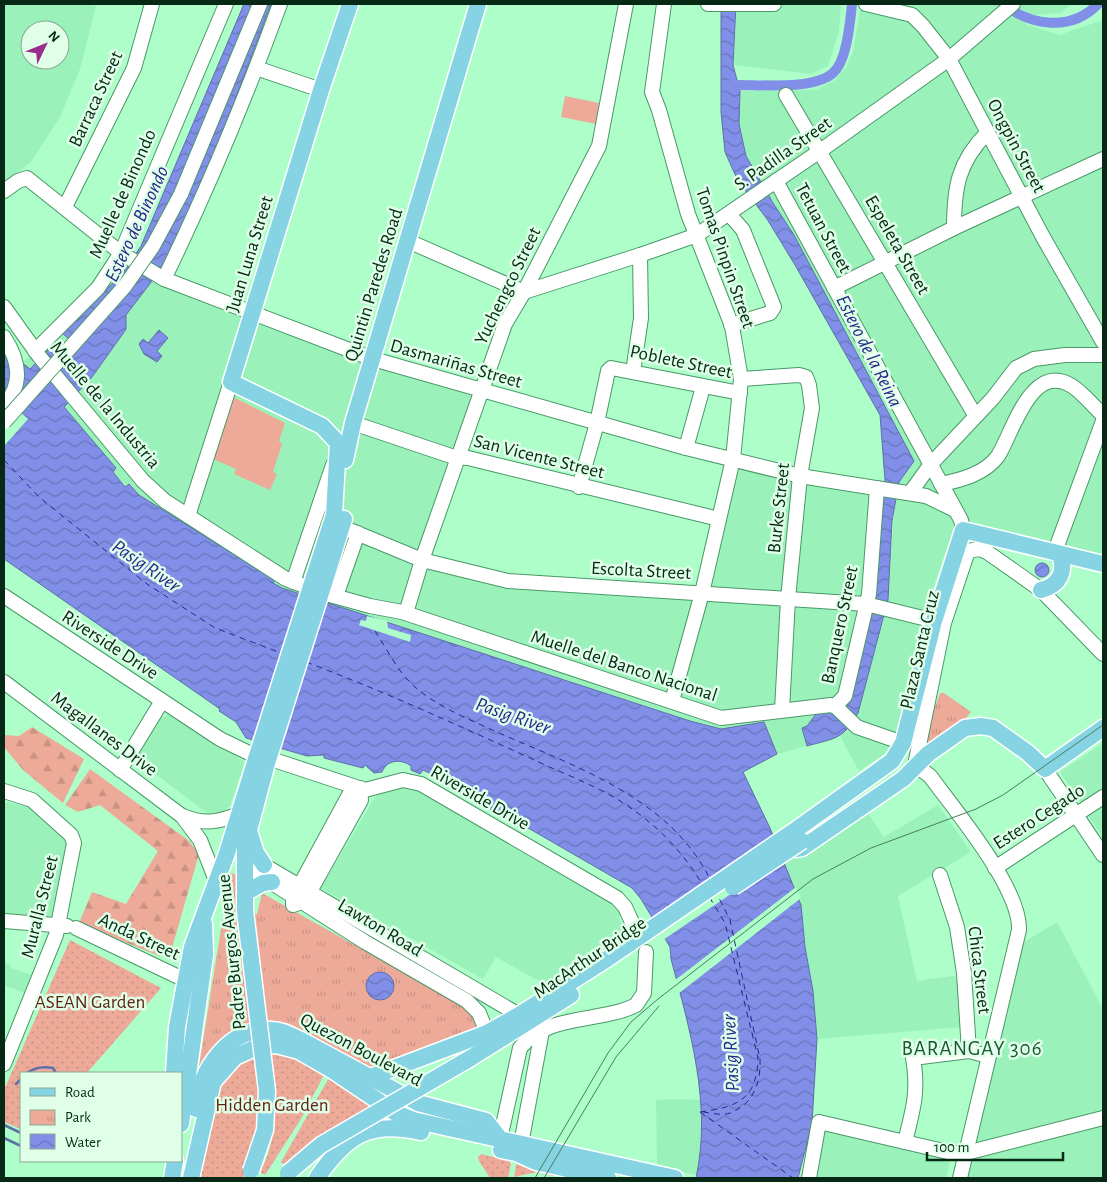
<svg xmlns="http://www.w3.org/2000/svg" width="1107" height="1182" viewBox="0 0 1107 1182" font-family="'Alegreya Sans',sans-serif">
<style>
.built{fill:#9af2ba;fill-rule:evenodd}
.grass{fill:#edaa99}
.forest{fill:url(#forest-firs)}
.park{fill:url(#park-tufts)}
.garden{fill:url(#garden-dots)}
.water{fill:url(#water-waves);stroke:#5c70a9}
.pier{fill:#adfec9}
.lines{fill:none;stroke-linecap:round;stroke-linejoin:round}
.stream{stroke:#5c70a9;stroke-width:2.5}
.canal{stroke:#818fe8;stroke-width:10}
.ferry{stroke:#28268b;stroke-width:1;stroke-dasharray:6 5;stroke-linecap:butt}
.minor-casing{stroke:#499868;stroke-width:16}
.major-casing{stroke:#fff;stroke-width:19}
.minor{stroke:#fff;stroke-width:14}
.major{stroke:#86d3e3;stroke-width:16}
.tram{stroke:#497e5d;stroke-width:1}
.minor-bridge-casing{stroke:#499868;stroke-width:16;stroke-linecap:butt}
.major-bridge-casing{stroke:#fff;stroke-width:19;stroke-linecap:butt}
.minor-bridge{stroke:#fff;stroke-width:14}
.major-bridge{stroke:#86d3e3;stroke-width:16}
.labels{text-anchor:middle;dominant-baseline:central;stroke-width:5;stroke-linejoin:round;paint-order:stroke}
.street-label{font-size:19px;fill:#062815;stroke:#e0ffe9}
.park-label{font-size:19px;fill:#632312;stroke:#e0ffe9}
.water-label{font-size:20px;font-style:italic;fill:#28268b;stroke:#e0ffe9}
.quarter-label{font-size:21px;letter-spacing:1px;fill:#1b5936;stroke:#e0ffe9}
</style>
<defs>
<pattern id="forest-firs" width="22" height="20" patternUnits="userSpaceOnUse" patternTransform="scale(1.25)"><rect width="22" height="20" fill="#edaa99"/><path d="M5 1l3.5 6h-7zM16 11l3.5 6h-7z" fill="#ca9283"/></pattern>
<pattern id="park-tufts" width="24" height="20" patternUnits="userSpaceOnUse" patternTransform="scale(1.25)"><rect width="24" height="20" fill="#edaa99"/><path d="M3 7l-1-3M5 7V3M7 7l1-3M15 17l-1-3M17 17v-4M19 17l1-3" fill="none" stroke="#ca9283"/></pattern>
<pattern id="garden-dots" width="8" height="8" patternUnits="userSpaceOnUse" patternTransform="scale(1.25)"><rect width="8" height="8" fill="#edaa99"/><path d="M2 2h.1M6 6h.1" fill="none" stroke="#ca9283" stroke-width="1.8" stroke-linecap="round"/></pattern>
<pattern id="water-waves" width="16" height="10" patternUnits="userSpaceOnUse" patternTransform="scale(1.25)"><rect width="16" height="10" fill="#818fe8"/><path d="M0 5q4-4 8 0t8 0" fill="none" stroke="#6875bb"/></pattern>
</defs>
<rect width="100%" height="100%" fill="#adfec9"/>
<!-- built -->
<g class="built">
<path d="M4,4H87L96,6L80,69L60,117L31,162L5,183ZM30,30H60V60H30Z"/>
<polygon points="737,4 841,4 839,31 828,66 811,74 733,65"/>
<polygon points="861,4 997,4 1028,25 1059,35 1103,20 1103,560 957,521 919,626 925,637 899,727 890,745 890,750 859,771 840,736 849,729 858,713 883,622 888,600 895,502 899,482 914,461 794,235 773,203 746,156 739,124 740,91 816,90 835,80 846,67 853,52"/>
<polygon points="1010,4 1072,4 1060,13 1035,15"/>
<polygon points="121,253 164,279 481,390 422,560 486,577 701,593 733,459 883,489 850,700 845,707 816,714 807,727 802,728 807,746 777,754 764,722 721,729 690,721 282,588 273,583 274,580 139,495 129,484 126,487 113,472 116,468 22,363 44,343"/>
<polygon points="172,714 245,762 230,806 218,814 207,813 133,757 160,718"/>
<polygon points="1103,743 1103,838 1060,772"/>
<polygon points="411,785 611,899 621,913 619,917 625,934 551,988 496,957 483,979 321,888 375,797 383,791"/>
<polygon points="4,802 29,807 66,838 68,844 54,920 4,917"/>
<polygon points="938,805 971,852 898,896 917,981 959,975 964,1027 817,1039 813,991 805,947 801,905 783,862 864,808 884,837"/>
<polygon points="1057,922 1103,1009 1103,1178 967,1178 989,1070 1024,942"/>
<polygon points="4,963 11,965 11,968 34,976 26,994 4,985"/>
<polygon points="676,1099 700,1100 701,1157 697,1175 657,1166 656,1100"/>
<polygon points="823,1128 951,1157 946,1178 812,1178"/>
</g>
<!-- grass -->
<g class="grass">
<polygon points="565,96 599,103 596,124 561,117"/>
<polygon points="233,397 285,423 279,441 282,444 273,472 277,474 270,490 234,474 236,469 213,459"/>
</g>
<!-- forest -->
<g class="forest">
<polygon points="32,727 84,759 63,803 23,770 4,747 4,735 19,736"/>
<polygon points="90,769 188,840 199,854 170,955 159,956 79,923 92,892 126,904 158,851 100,805 78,812 65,805"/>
</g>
<!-- park -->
<g class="park">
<polygon points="940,693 944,693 971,712 966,718 931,743 925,744 924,738"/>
<path d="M230,873L240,875L242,914H257L262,893L463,1006L477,1017L481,1030L374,1072C343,1046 288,1037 249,1025L221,1040L198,1072Z"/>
</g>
<!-- garden -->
<g class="garden">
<polygon points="70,940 161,988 87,1073 21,1073 21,1129 4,1122 4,1090"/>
<polygon points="258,1052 263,1108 247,1170 243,1178 201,1178 217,1090 230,1069"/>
<path d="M270,1052L288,1053L325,1073L301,1119L265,1175L260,1172C281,1135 274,1093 270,1052Z"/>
<polygon points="330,1076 379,1105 306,1147 286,1165 281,1162"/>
<polygon points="481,1154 509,1161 511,1164 508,1178 490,1178 479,1161 478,1157"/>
<polygon points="517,1161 555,1171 553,1176 537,1172 514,1177"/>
</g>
<!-- water -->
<g class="water">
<path d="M244,4H271L228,119L168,260L126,315V329L122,335L92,377L64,407L116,468L113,472L125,487L129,484L139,495L275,580L273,583L282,588L690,721L721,729L764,722L777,754L743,772L770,828L801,905L805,947L813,991L817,1039L812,1123L798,1178H696C712,1105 690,1030 671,959L670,947L641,899L632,888L516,821L514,823L449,785L450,783L423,770L420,774L411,770V766C402,759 387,759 382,772L374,773L365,765L363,768L324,758V755L307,756L246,738L236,722L219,711L220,709L4,559V349L30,369L49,349L55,354L69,339L62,333L123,273L141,246Z"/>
<path d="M721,4H736L733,65L740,91L739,124L746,156L773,203L794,235L914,461L899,482L892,521L888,600L858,713C843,740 835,738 807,746L802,728L807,726L816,714L845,707L850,700L885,480L880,415L795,265L767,219L738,181L725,152L721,112Z"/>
<polygon points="159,330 168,338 157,351 162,356 157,362 144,354 139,344 143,339 148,343"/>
<circle cx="1042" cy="570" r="7"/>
<circle cx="380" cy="986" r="14"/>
</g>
<!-- pier -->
<g class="pier">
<polygon points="4,398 28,419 4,446"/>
<polygon points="367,616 387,621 388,628 411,635 410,642 359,625 361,620 366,621"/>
<polygon points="784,858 663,940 650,921"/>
<polygon points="796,887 801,898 678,994 674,981"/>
</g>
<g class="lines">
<!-- stream -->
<g class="stream">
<path d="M27,1073C35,1067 43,1066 53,1068L56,1073"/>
<polyline points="16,1084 21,1079"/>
<polyline points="4,1125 21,1133"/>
<polyline points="4,1138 21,1146"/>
</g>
<!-- canal -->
<g class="canal">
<path d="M1003,4C1031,26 1071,32 1098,4"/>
<path d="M731,85C757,84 813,91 833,73C847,61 850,22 852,4"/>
</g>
<!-- ferry -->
<g class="ferry">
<polyline points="4,460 39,497 147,584 215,628 281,653"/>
<path d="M375,631C385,646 394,664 406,678C427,702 462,716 490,729C570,765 668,795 710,879"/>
<path d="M306,662C383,691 455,724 530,758C563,774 602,787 632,809C660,828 685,855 702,884"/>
<path d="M700,1112C737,1107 757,1100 758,1058L725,923L710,898"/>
<polyline points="700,1112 793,1178"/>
<path d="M703,1112C711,1113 723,1116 730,1113C754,1104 761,1082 760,1059L730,920L717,894"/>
</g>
<!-- minor casing -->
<g class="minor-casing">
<g id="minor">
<polyline points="664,4 652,92 659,110 688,214 732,326 741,379 733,459 702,593 672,701"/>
<polyline points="708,4 774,4"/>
<polyline points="866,4 912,15 923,26 949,59 1043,237 1103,342"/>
<polyline points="256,68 321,90"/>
<polyline points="786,95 975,415"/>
<polyline points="776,181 961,520 963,530"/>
<polyline points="4,191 18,181 27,178 121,253 164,279 373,359 686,448 800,476 926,496 955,510"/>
<polyline points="181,194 260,4"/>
<polyline points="65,207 134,68 152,4"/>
<polyline points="729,214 743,230 774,307 770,313 731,325"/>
<path d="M954,228C954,188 958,162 987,133"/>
<polyline points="408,241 524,292 640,255 697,235 820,151 949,59 1013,4"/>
<path d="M164,279C208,189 246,97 280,4"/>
<polyline points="834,288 954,228 1103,159"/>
<polyline points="4,307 39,356 143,481 165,501 286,579 302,585"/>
<path d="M4,337C19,360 24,383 4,406"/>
<polyline points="35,351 98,288 121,253 226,4"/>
<polyline points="633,372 641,318 640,255"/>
<polyline points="741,379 799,375 806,377 809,385 812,408 800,476 788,599 782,710"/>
<polyline points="353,423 454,457 468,458 719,519"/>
<polyline points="686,448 703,387"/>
<path d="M941,484C961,480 985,474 998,456C1013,432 1031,361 1072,386C1083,393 1093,406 1103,415"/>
<polyline points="579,487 597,423 608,371 611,368 740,393"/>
<polyline points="910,493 931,464 993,398 1016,368 1034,359 1065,355 1103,355"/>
<polyline points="188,516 231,382"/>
<polyline points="342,527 422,560 508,581 866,604 943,623"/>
<polyline points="1054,554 1103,421"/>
<polyline points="293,582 333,465"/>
<polyline points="330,595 370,606 402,612 721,718 831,705 836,707 857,727 903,743"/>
<polyline points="4,596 220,739 249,753"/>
<polyline points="336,596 358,533"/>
<polyline points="406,613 422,560 505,324 524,292 599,146 626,4"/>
<polyline points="4,682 182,816 200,840 217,883"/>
<polyline points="835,706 845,696 869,594 877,488"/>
<polyline points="277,761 365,790 403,780 421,784 617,898 625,907 636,931"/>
<polyline points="1045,769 1103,855"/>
<polyline points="120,770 162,701"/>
<polygon points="360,788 361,800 309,893 302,902 293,905 293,898 350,793"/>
<polyline points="4,791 32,800 71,835 74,843 56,935 4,1064"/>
<path d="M183,816C204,825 219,822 239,814"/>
<polyline points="255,860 519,1015"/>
<polyline points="244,865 365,942 467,1001 479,1013 487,1033"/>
<polyline points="995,868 1103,797"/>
<polyline points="940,875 957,927 964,973 969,1051"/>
<polyline points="4,921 67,926"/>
<polyline points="76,928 185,980"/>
<path d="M500,1139L520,1048C547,1013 601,1023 636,1005L644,993L646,952"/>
<path d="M905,1142C913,1109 919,1092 913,1058L969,1051L988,1056"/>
<polyline points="521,1144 542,1031 540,1025"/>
<polyline points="809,1178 819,1122 952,1153 966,1153 1103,1118"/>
<path d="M960,1178L1019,930C1021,889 955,810 930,776L915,765L944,623L968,551L979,549L987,552L1041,590L1103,654"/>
</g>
</g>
<!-- major casing -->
<g class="major-casing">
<g id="major">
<polyline points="345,460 353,423 478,4"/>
<polyline points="314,577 334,515 338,443 322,426 231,382 321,90 350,4"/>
<polyline points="325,580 344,519"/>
<path d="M1041,590C1060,585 1066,572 1060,554"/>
<polyline points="797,829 892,761 903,743 934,621 963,530 1103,564"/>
<polyline points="249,831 256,853 264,865"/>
<polyline points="796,849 802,848 903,779 928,754 965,728 981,726 993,728 1028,753 1045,769 1103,728"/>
<polyline points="245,893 263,883 272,882"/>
<polyline points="245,911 245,845 267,763"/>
<polyline points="469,1059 571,995"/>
<polyline points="174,1073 177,1027 192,947 227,853 256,759"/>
<polyline points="368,1078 487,1033 519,1015 607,959"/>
<path d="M196,1109C200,1070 228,1027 272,1030C283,1030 292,1036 301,1040L418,1103L486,1121L500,1139"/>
<polyline points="181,1124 205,955 204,924"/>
<polyline points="501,1150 516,1153 536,1162 608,1178"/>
<polyline points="172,1178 175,1161"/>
<polyline points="191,1178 213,1082 235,1057 259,1046 277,1045 299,1051 332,1070 396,1113 413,1120 675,1178"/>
<path d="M317,1178C346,1136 368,1120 421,1132"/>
</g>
</g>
<!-- minor -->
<use href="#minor" class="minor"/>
<!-- major -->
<use href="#major" class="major"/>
<!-- tram -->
<g class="tram">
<polyline points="535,1178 608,1053 631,1022 658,999 813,879 871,848 976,809 1003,795 1103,725"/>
<polyline points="544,1178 616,1057 659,1006"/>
</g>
<!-- minor-bridge casing -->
<g class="minor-bridge-casing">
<polyline id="minor-bridge" points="4,422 125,286 153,246 181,194"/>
</g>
<!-- major-bridge casing -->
<g class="major-bridge-casing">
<g id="major-bridge">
<polyline points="256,759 314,577"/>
<polyline points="267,763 325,580"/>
<polyline points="733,887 802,841"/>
<polyline points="245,911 267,1091 265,1130 251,1171"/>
<polyline points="607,959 797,829"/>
<polyline points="288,1173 321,1145 469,1059"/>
</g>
</g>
<!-- minor-bridge -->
<use href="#minor-bridge" class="minor-bridge"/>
<!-- major-bridge -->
<use href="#major-bridge" class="major-bridge"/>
</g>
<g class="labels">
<!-- street labels -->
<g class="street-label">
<text transform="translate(96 99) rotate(-65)">Barraca Street</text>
<text transform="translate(1016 146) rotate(62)">Ongpin Street</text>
<text transform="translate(783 154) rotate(-35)">S. Padilla Street</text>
<text transform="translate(123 194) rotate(-66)">Muelle de Binondo</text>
<text transform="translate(823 228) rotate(62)">Tetuan Street</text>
<text transform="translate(897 245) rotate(60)">Espeleta Street</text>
<text transform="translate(250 254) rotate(-73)">Juan Luna Street</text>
<text transform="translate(725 258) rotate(71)">Tomas Pinpin Street</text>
<text transform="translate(374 285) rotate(-73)">Quintin Paredes Road</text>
<text transform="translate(508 286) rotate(-64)">Yuchengco Street</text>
<text transform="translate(681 362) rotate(12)">Poblete Street</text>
<text transform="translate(456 364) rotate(16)">Dasmariñas Street</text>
<text transform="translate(105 405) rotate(50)">Muelle de la Industria</text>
<text transform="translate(539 457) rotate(14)">San Vicente Street</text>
<text transform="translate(779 508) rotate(-84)">Burke Street</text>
<text transform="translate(641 571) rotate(3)">Escolta Street</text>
<text transform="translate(840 625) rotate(-78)">Banquero Street</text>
<text transform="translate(110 645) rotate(33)">Riverside Drive</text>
<text transform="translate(920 650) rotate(-77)">Plaza Santa Cruz</text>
<text transform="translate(624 666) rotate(18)">Muelle del Banco Nacional</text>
<text transform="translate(104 734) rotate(37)">Magallanes Drive</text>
<text transform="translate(480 798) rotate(30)">Riverside Drive</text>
<text transform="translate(1039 817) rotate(-33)">Estero Cegado</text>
<text transform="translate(40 907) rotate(-76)">Muralla Street</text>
<text transform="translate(380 928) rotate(31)">Lawton Road</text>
<text transform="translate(139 937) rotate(25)">Anda Street</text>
<text transform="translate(232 952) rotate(-96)">Padre Burgos Avenue</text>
<text transform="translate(590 958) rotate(-34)">MacArthur Bridge</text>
<text transform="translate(979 970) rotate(83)">Chica Street</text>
<text transform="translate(361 1050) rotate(28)">Quezon Boulevard</text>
</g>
<!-- park labels -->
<g class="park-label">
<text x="90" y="1002">ASEAN Garden</text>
<text x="272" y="1105">Hidden Garden</text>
</g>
<!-- water labels -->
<g class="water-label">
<text transform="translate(137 224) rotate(-65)">Estero de Binondo</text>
<text transform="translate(869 351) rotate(63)">Estero de la Reina</text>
<text transform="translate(146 566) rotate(34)">Pasig River</text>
<text transform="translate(513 716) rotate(19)">Pasig River</text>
<text transform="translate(731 1053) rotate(-93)">Pasig River</text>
</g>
<!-- quarter labels -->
<g class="quarter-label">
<text x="972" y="1048">BARANGAY 306</text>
</g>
</g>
<!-- border -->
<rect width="1107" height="1182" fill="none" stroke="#062815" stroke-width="10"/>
<!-- legend -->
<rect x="20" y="1072" width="162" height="90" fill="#e0ffe9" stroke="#89a994"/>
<rect x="30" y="1088" width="25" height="8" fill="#86d3e3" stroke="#89a994"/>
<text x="65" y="1097" font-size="15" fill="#062815">Road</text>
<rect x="30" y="1110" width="25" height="15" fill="url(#park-tufts)" stroke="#89a994"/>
<text x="65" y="1122" font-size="15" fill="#062815">Park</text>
<rect x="30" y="1134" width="25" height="15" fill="url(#water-waves)" stroke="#89a994"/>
<text x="65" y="1147" font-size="15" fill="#062815">Water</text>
<!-- north arrow -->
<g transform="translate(45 45) rotate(47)"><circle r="24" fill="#e0ffe9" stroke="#89a994"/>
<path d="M0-4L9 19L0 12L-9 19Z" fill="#9c2c8a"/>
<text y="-8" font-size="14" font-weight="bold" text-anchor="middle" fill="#062815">N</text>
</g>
<!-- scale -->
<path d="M927 1152v8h136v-8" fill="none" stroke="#062815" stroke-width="2.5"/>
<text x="934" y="1152" font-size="15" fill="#062815" stroke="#e0ffe9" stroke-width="4" paint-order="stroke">100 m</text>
</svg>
